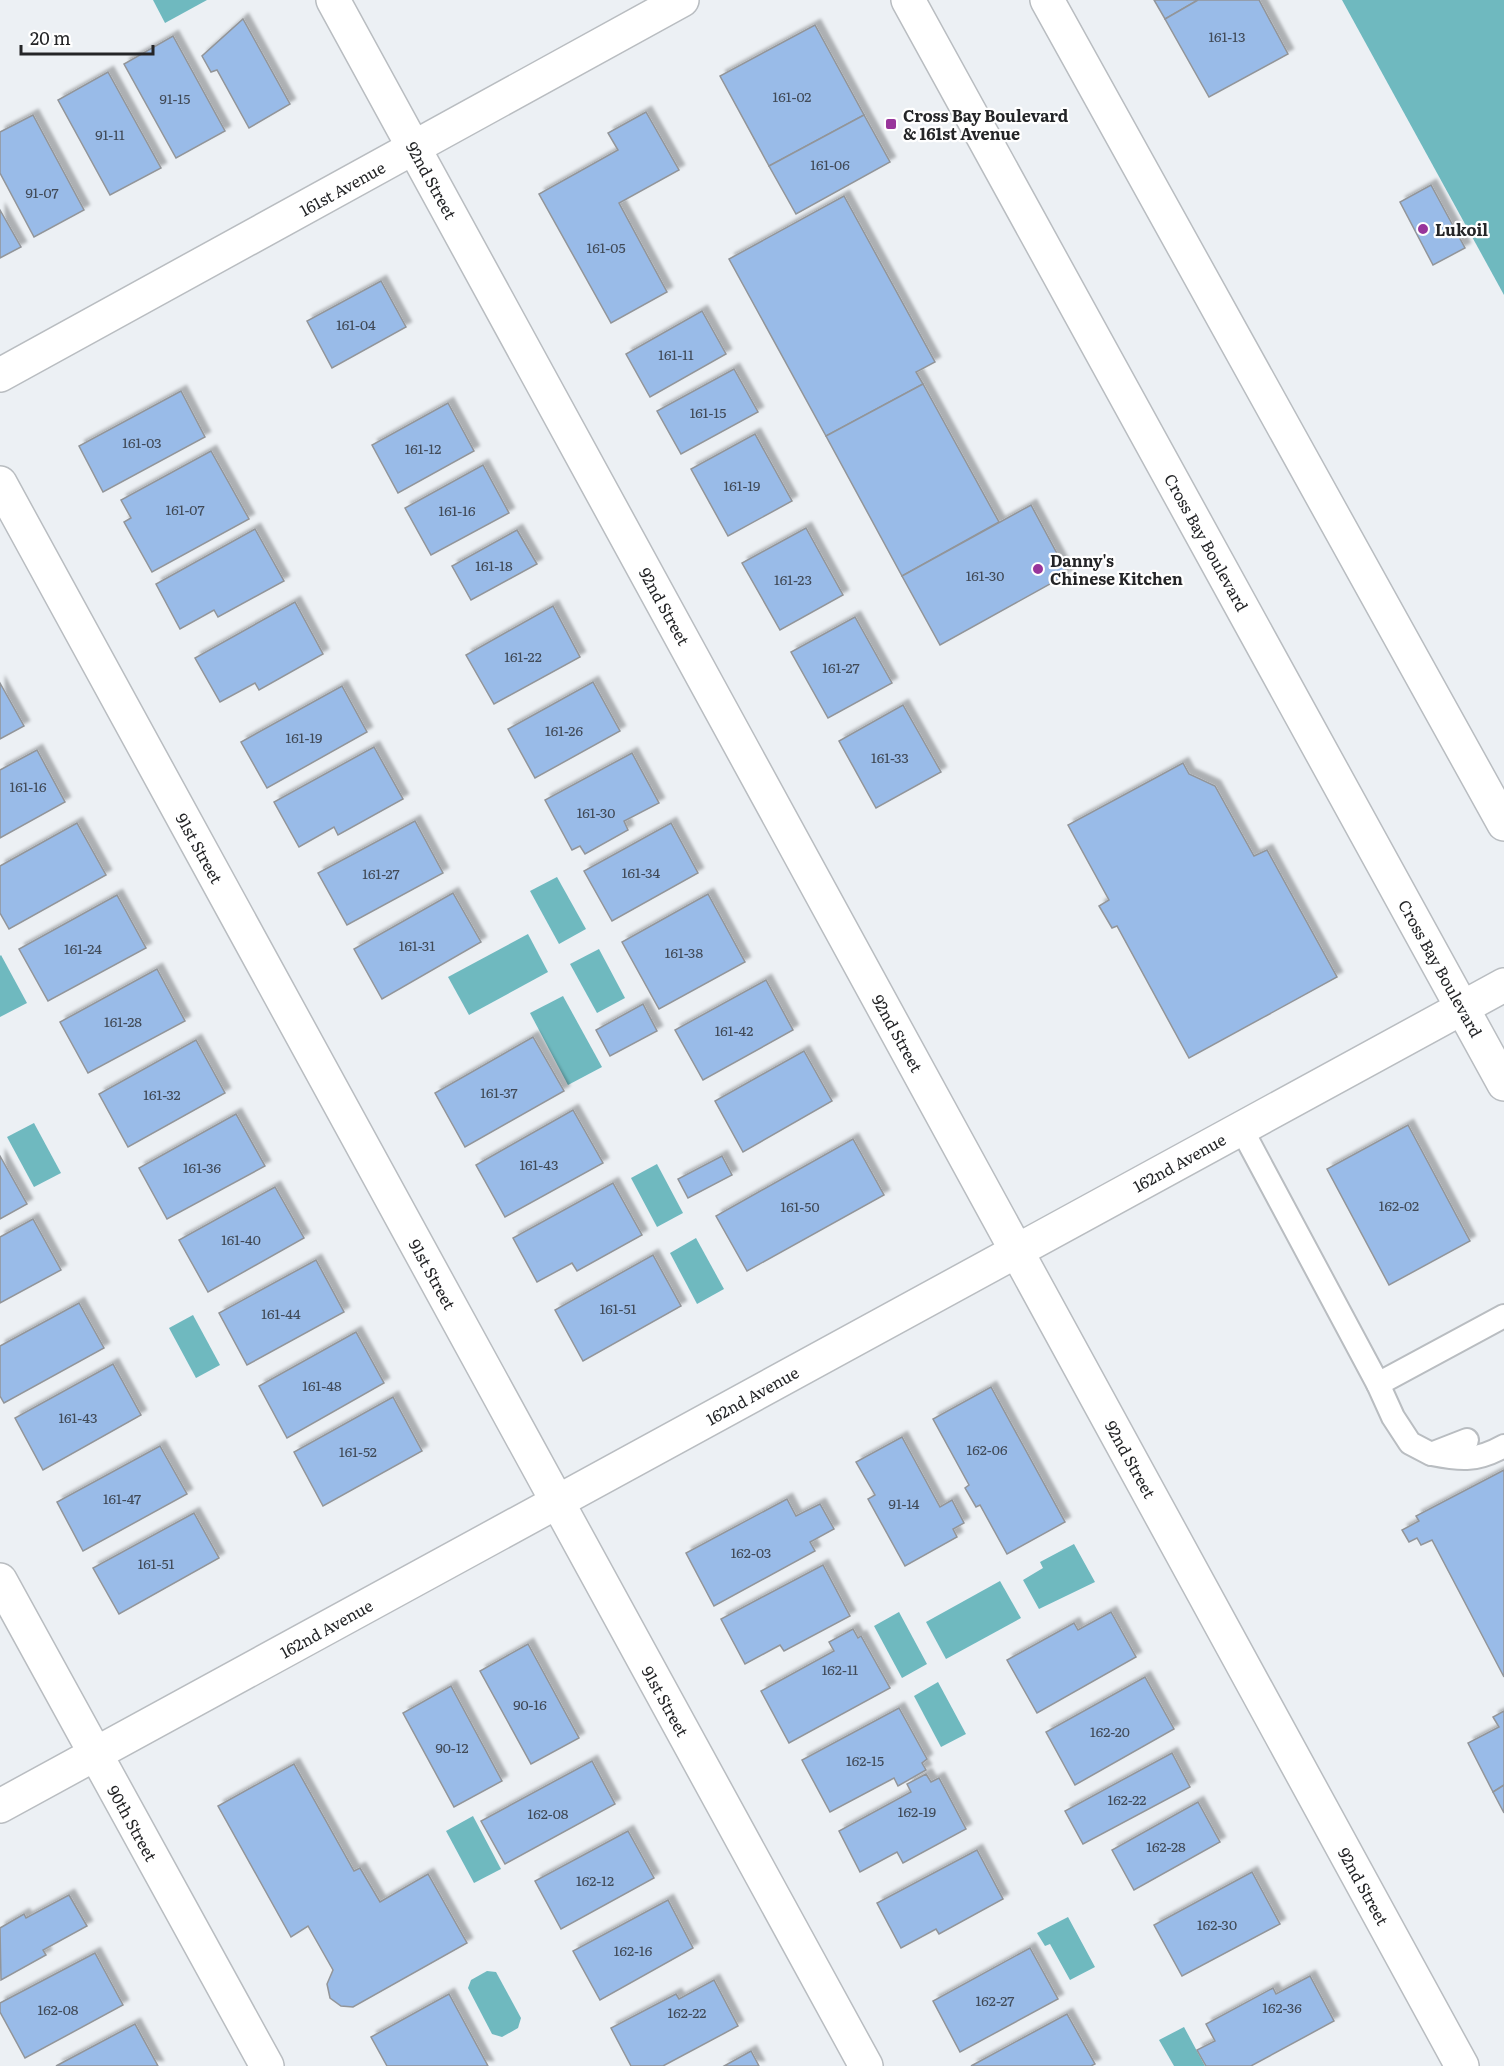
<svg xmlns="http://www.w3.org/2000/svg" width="1504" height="2066" viewBox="0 0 1504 2066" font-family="Literata,serif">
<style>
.water{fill:#6fb9bf}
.building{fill:#99bbe8;stroke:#929599;stroke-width:1.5;filter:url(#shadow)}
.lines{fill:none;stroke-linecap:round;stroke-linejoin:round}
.lane-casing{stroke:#b9bdc1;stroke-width:26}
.street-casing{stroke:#b9bdc1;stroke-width:36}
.primary-casing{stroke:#b9bdc1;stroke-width:36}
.lane{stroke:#fff;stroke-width:22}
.street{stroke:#fff;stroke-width:33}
.primary{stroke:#fff;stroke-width:33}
.poi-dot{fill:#98359b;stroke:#fff;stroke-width:2}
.labels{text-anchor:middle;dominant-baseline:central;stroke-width:4.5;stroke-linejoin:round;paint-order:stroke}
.number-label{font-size:14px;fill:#414a57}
.poi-label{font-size:16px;font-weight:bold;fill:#242527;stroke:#fff;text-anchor:start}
.street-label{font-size:16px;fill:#242527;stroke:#fff}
</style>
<defs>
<filter id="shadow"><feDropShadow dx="5.5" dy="-5.5" stdDeviation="1.5" flood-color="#0004"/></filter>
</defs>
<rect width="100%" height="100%" fill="#ecf0f4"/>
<!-- water -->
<g class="water">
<polygon points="153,0 207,0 165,23"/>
<polygon points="1342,0 1504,0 1504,295"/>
<polygon points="557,877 586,929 559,944 530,891"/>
<polygon points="528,934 548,972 469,1015 448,977"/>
<polygon points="599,949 625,998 597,1013 570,964"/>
<polygon points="1,955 27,1003 0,1017 0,956"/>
<polygon points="563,996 602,1067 568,1085 530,1013"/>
<polygon points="34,1123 61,1173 34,1187 7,1137"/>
<polygon points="657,1164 683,1213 657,1227 631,1178"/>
<polygon points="696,1238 724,1289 697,1304 670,1253"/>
<polygon points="193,1315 220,1365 196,1378 169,1328"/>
<polygon points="1074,1544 1095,1582 1039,1609 1023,1580 1043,1568 1040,1562"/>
<polygon points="1000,1581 1021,1618 946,1659 926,1622"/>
<polygon points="899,1612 927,1664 902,1678 874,1626"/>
<polygon points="938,1682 966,1734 941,1747 914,1696"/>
<polygon points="473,1816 501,1869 474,1883 446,1831"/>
<polygon points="1068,1917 1095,1967 1070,1980 1050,1944 1045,1946 1037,1933"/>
<polygon points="487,1971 496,1972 521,2018 518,2028 502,2037 492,2034 468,1988 471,1980"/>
<polygon points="1184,2027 1205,2066 1174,2066 1159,2040"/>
</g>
<!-- building -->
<g class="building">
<polygon points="1154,0 1198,0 1165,19"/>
<polygon points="1198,0 1259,0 1288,54 1209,97 1165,19"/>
<polygon points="243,19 290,104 249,128 217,70 211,72 202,56"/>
<polygon points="815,25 864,115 769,166 720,76"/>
<polygon points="173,36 225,131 176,158 124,64"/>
<polygon points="108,72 161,168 110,195 58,100"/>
<polygon points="646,112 679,170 619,203 667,292 611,323 539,194 618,150 608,133"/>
<polygon points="33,115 84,210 34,237 0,173 0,132"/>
<polygon points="864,115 890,162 796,214 769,166"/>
<polygon points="1431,185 1465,248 1433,265 1400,202"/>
<polygon points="844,196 935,362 916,372 923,384 826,436 729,259"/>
<polygon points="0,210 21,247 0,258"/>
<polygon points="381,281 406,327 332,368 307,321"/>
<polygon points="702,311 726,354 650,397 626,354"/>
<polygon points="734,369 758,412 681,454 657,411"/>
<polygon points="923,384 999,522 902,576 826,436"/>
<polygon points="181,391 205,437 103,492 79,446"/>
<polygon points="448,403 474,451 398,493 372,445"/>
<polygon points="755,434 792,501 728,536 691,469"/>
<polygon points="211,451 249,519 152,572 124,522 131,518 121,500"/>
<polygon points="483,465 509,513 431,555 405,508"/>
<polygon points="1031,505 1068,574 940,645 902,576"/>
<polygon points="806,528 843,595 780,630 742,563"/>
<polygon points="255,529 284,581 218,617 214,610 180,629 156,584"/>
<polygon points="517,530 537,564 471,600 452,566"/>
<polygon points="295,602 323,654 259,690 255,683 220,702 195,658"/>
<polygon points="553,606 580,657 494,704 466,655"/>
<polygon points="855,617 892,683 828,718 791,652"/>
<polygon points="593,682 620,731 535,778 508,729"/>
<polygon points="0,683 24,726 0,739"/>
<polygon points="342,686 367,732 267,788 241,742"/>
<polygon points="903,705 941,772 876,808 839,741"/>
<polygon points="374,747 403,799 338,835 334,827 299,847 274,802"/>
<polygon points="37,750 65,802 0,838 0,770"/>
<polygon points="632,753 659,803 624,821 628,830 585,854 580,846 572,850 545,800"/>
<polygon points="1183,763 1189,774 1215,786 1254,856 1267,850 1337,977 1189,1058 1117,926 1112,928 1099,906 1109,900 1068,825"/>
<polygon points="415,821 443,873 347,925 318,873"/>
<polygon points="77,823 106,875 9,929 0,913 0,866"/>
<polygon points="671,823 698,873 612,921 584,871"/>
<polygon points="453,893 481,942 382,999 354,949"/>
<polygon points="708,894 745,962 659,1009 622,942"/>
<polygon points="117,895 146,948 48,1001 19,949"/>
<polygon points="157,969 185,1021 88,1073 60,1022"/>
<polygon points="766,980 793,1030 703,1080 675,1030"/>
<polygon points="643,1004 657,1031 610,1056 596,1030"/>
<polygon points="533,1037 564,1091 465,1147 435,1093"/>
<polygon points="196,1040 225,1093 128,1147 99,1094"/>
<polygon points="804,1051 832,1101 743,1152 715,1101"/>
<polygon points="573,1110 603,1163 505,1217 476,1165"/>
<polygon points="236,1114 265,1166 167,1219 139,1168"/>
<polygon points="1408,1125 1470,1241 1389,1285 1327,1169"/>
<polygon points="853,1139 884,1195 747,1271 716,1216"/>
<polygon points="0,1156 27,1204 0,1219"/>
<polygon points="722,1156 732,1175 688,1198 678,1179"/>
<polygon points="613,1183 642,1235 577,1271 572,1263 537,1282 513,1238"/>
<polygon points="275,1187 304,1238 208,1292 179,1240"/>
<polygon points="33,1219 61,1270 0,1303 0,1237"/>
<polygon points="653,1255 681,1306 583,1361 555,1310"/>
<polygon points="316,1260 344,1312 247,1365 219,1313"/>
<polygon points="79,1303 104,1348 4,1403 0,1396 0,1346"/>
<polygon points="356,1332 384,1383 287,1438 259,1386"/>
<polygon points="113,1364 141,1415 43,1470 15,1418"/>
<polygon points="991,1387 1065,1522 1007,1554 980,1505 976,1507 965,1488 969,1485 933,1419"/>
<polygon points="393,1397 422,1451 323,1506 294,1452"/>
<polygon points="902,1437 940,1507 952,1500 964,1523 953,1529 957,1537 905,1566 868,1499 875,1495 856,1462"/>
<polygon points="160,1446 187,1494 83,1551 57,1502"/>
<polygon points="1504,1470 1504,1677 1432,1540 1421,1545 1417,1538 1409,1542 1402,1530 1419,1521 1416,1516"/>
<polygon points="787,1499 796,1516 820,1504 834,1529 810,1542 815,1551 714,1606 686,1553"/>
<polygon points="194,1513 219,1558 119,1614 93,1568"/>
<polygon points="823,1565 850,1616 784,1651 780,1645 745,1664 721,1619"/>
<polygon points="1111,1612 1136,1657 1037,1713 1007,1660 1074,1623 1078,1630"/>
<polygon points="853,1629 858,1638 861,1636 890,1688 789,1743 761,1691 834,1651 829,1642"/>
<polygon points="528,1644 579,1738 531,1764 480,1671"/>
<polygon points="1145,1677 1174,1729 1075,1785 1046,1732"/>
<polygon points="451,1686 502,1781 454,1807 403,1713"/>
<polygon points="899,1708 927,1759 922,1763 926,1770 898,1786 894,1778 830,1812 802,1760"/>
<polygon points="1504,1711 1504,1785 1493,1792 1468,1743 1499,1727 1493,1717"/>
<polygon points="1172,1753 1190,1787 1083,1844 1065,1811"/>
<polygon points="592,1761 615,1804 505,1864 481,1821"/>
<polygon points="294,1764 354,1871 360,1868 380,1902 428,1874 467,1943 353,2007 341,2006 330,1998 327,1984 333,1970 308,1926 291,1937 218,1806"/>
<polygon points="926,1774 931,1782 939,1778 966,1829 903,1863 897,1852 860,1872 839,1831 911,1792 907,1784"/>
<polygon points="1504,1785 1504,1813 1493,1792"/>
<polygon points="1198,1802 1220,1842 1134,1890 1112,1850"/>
<polygon points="628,1831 654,1878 561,1929 535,1881"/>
<polygon points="977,1850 1003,1899 939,1934 936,1929 901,1948 877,1903"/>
<polygon points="1252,1872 1280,1924 1182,1976 1154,1925"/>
<polygon points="69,1895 87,1926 43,1950 46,1955 1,1980 0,1928 24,1914 26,1918"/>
<polygon points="668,1900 693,1948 600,2000 573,1951"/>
<polygon points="1030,1948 1058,1999 960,2052 933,2001"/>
<polygon points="95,1953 123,2005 25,2058 0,2012 0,2003"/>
<polygon points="1310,1976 1334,2021 1251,2066 1206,2066 1197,2050 1215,2041 1206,2024 1273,1988 1276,1994"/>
<polygon points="714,1980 738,2026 663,2066 631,2066 611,2028 676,1994 679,1999"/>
<polygon points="449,1994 488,2066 387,2066 371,2037"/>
<polygon points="1067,2014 1095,2064 1091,2066 971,2066"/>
<polygon points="135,2024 158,2066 56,2066"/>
<polygon points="751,2051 759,2066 724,2066"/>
</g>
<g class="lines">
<!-- lane casing -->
<g class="lane-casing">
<g id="lane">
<polyline points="1241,1128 1378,1384 1504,1316"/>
<polyline points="1378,1384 1393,1417 1410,1443 1431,1454 1467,1440"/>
<path d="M1432,1454C1462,1460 1477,1461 1504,1446"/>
</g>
</g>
<!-- street casing -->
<g class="street-casing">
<g id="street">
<polyline points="333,0 1462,2066"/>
<polyline points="0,375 682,0"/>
<polyline points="0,483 866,2066"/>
<polyline points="0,1580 267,2066"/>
<polyline points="0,1806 1504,985"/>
</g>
</g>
<!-- primary casing -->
<g class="primary-casing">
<g id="primary">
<polyline points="908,0 1504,1084"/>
<polyline points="1047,0 1504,824"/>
</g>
</g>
<!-- lane -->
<use href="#lane" class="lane"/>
<!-- street -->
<use href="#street" class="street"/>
<!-- primary -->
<use href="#primary" class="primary"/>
</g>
<!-- markers -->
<g class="poi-dot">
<rect x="885" y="118" width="12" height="12" rx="3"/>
<circle cx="1423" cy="229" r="6"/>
<circle cx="1038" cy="569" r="6"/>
</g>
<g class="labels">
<!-- number labels -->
<g class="number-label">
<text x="1227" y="36">161-13</text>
<text x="792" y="96">161-02</text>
<text x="175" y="98">91-15</text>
<text x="110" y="134">91-11</text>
<text x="830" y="164">161-06</text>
<text x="42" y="192">91-07</text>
<text x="606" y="247">161-05</text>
<text x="356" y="324">161-04</text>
<text x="676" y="354">161-11</text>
<text x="708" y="412">161-15</text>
<text x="142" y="442">161-03</text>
<text x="423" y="448">161-12</text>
<text x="742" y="485">161-19</text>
<text x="185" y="509">161-07</text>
<text x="457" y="510">161-16</text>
<text x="494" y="565">161-18</text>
<text x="985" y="575">161-30</text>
<text x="793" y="579">161-23</text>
<text x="523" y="656">161-22</text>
<text x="841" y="667">161-27</text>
<text x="564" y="730">161-26</text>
<text x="304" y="737">161-19</text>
<text x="890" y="757">161-33</text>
<text x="28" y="786">161-16</text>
<text x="596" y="812">161-30</text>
<text x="641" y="872">161-34</text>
<text x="381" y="873">161-27</text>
<text x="417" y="945">161-31</text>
<text x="83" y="948">161-24</text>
<text x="684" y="952">161-38</text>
<text x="123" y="1021">161-28</text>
<text x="734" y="1030">161-42</text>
<text x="499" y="1092">161-37</text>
<text x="162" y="1094">161-32</text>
<text x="539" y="1164">161-43</text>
<text x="202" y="1167">161-36</text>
<text x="1399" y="1205">162-02</text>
<text x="800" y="1206">161-50</text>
<text x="241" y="1239">161-40</text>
<text x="618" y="1308">161-51</text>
<text x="281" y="1313">161-44</text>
<text x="322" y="1385">161-48</text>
<text x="78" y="1417">161-43</text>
<text x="987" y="1449">162-06</text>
<text x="358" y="1451">161-52</text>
<text x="122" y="1498">161-47</text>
<text x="904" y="1503">91-14</text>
<text x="751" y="1552">162-03</text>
<text x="156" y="1563">161-51</text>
<text x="840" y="1669">162-11</text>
<text x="530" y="1704">90-16</text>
<text x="1110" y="1731">162-20</text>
<text x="452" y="1747">90-12</text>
<text x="865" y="1760">162-15</text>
<text x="1127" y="1799">162-22</text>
<text x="917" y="1811">162-19</text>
<text x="548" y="1813">162-08</text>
<text x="1166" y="1846">162-28</text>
<text x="595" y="1880">162-12</text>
<text x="1217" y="1924">162-30</text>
<text x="633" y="1950">162-16</text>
<text x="995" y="2000">162-27</text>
<text x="1282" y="2007">162-36</text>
<text x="58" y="2009">162-08</text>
<text x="687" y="2012">162-22</text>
</g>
<!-- poi labels -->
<g class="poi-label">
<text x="903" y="115">Cross Bay Boulevard<tspan x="903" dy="18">&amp; 161st Avenue</tspan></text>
<text x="1435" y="229">Lukoil</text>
<text x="1050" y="560">Danny's<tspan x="1050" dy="18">Chinese Kitchen</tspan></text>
</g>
<!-- street labels -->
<g class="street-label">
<text transform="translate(432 180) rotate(61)">92nd Street</text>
<text transform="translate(342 188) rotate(-29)">161st Avenue</text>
<text transform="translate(1207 542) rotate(61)">Cross Bay Boulevard</text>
<text transform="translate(665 606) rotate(61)">92nd Street</text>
<text transform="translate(200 848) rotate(61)">91st Street</text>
<text transform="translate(1441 968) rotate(61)">Cross Bay Boulevard</text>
<text transform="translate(898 1033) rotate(61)">92nd Street</text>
<text transform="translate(1179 1162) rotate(-29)">162nd Avenue</text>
<text transform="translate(433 1274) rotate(61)">91st Street</text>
<text transform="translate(752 1395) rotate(-29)">162nd Avenue</text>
<text transform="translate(1131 1459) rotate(61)">92nd Street</text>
<text transform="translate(326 1628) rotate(-29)">162nd Avenue</text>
<text transform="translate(666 1701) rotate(61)">91st Street</text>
<text transform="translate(133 1823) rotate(61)">90th Street</text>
<text transform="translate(1364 1886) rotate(61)">92nd Street</text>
</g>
</g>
<!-- scale -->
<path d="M21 45v9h132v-9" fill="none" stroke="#242527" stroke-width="3"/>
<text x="30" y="45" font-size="18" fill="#242527" stroke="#ffffff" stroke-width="4.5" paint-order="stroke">20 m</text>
</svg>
